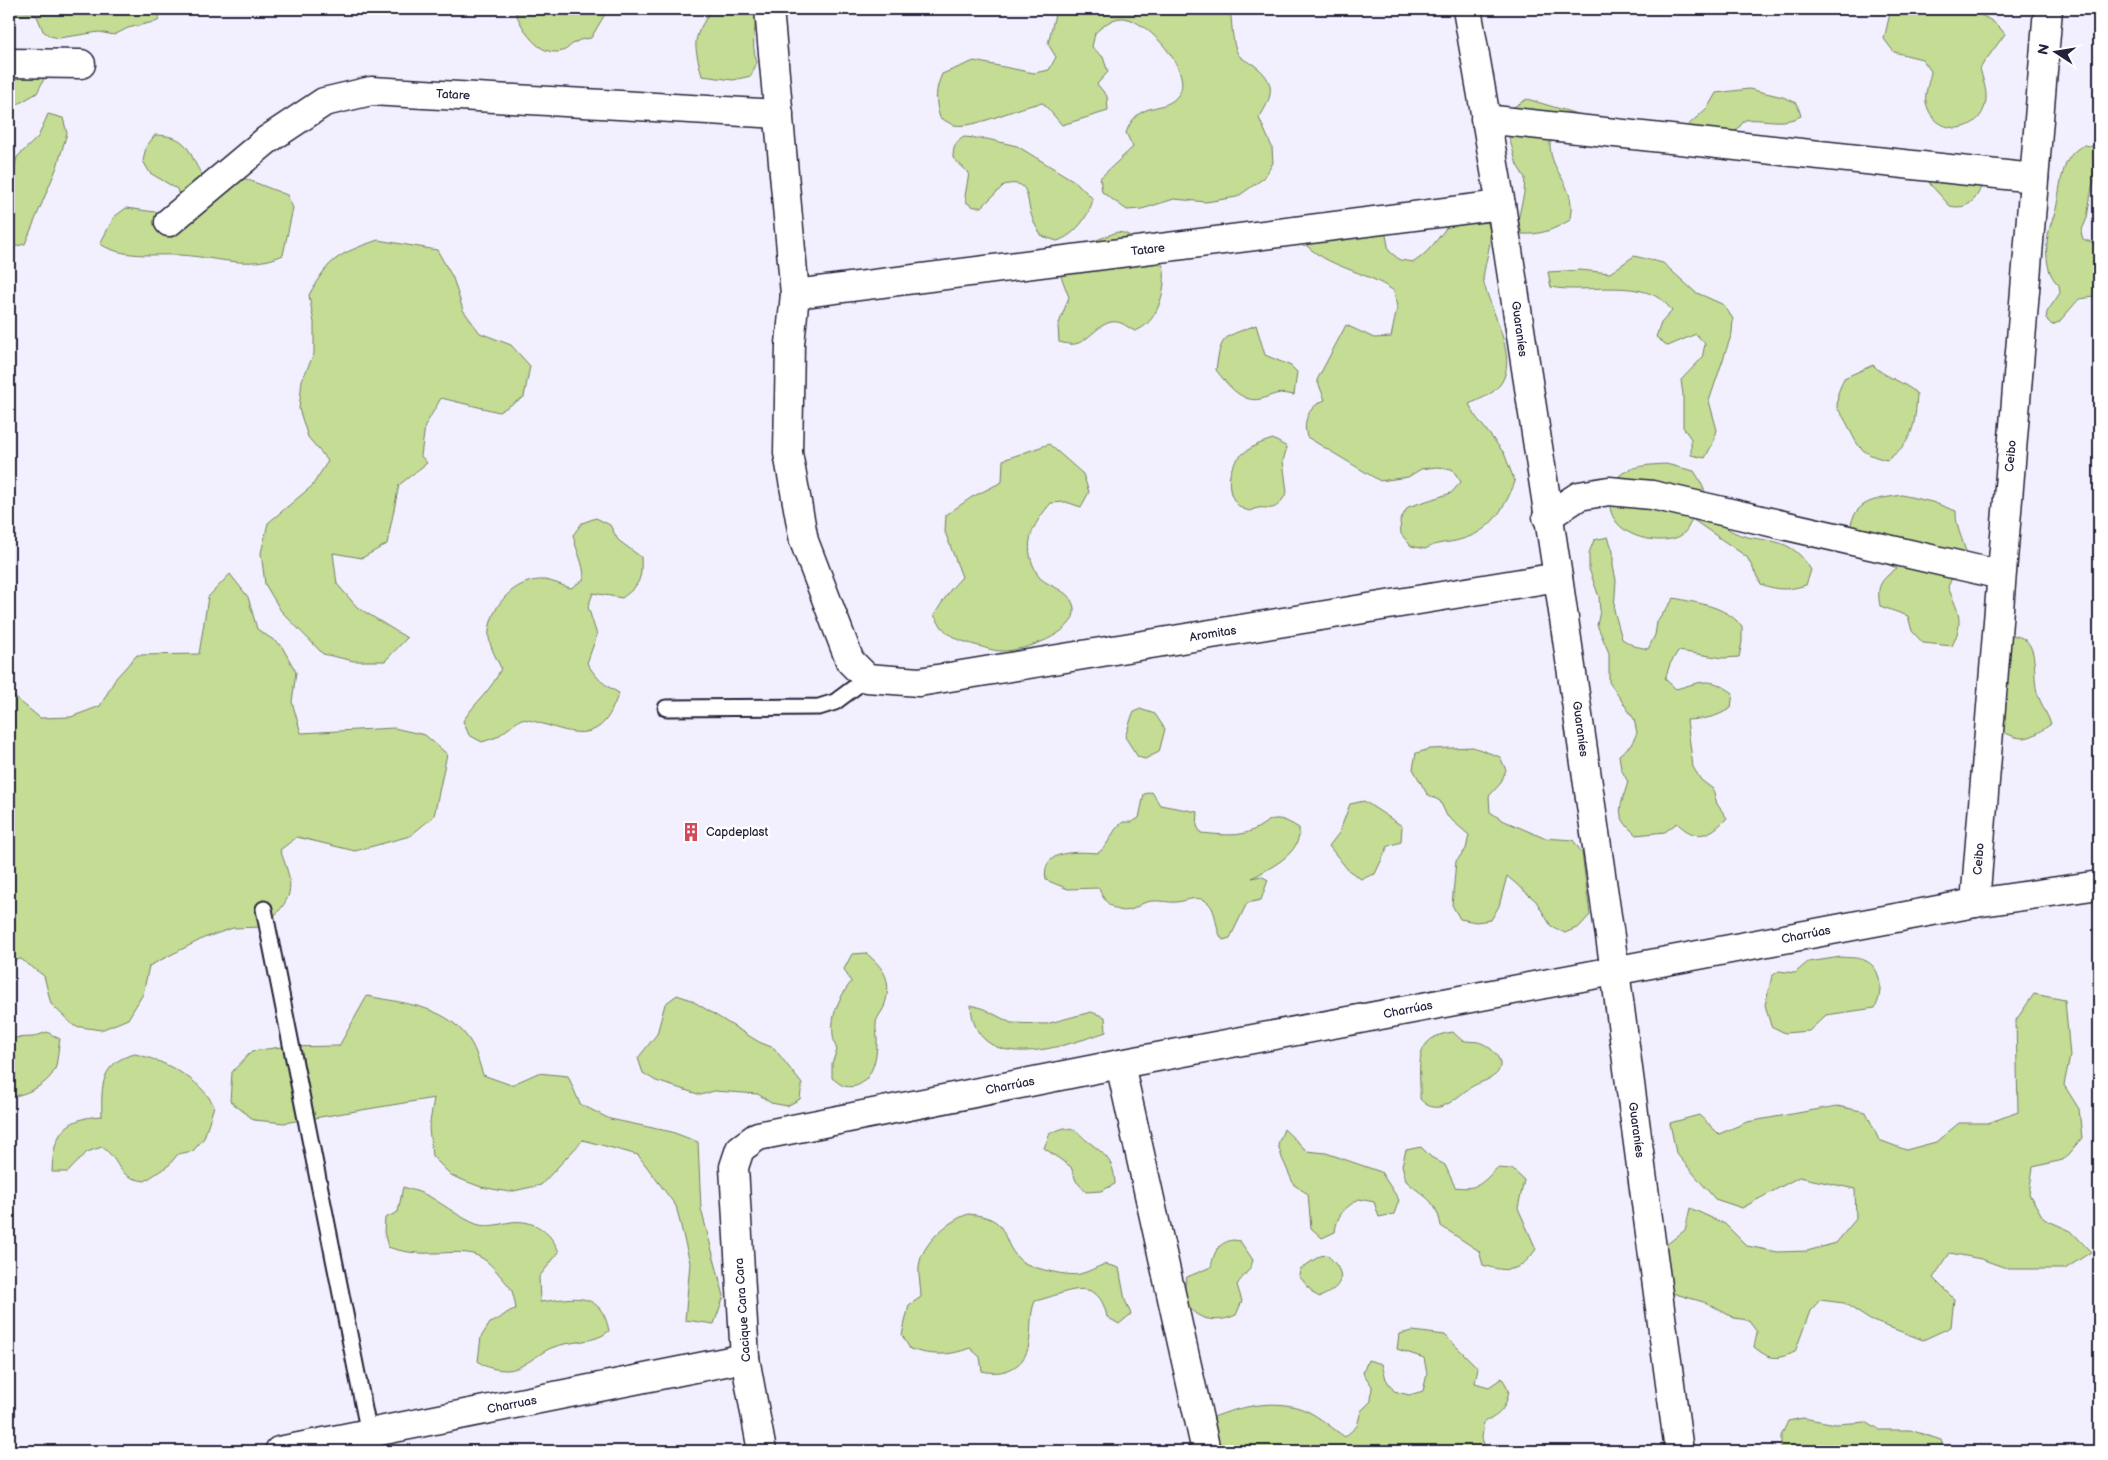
<svg xmlns="http://www.w3.org/2000/svg" width="2108" height="1460" viewBox="0 0 2108 1460" font-family="'Balsamiq Sans',sans-serif">
<style>
.green{fill:#c4dc93;stroke:#737f67}
.lines{fill:none;stroke-linecap:round;stroke-linejoin:round}
.lane-casing{stroke:#22223b;stroke-width:19}
.street-casing{stroke:#22223b;stroke-width:31}
.lane{stroke:#fff;stroke-width:15}
.street{stroke:#fff;stroke-width:28}
.labels{text-anchor:middle;dominant-baseline:central;stroke-width:5;stroke-linejoin:round;paint-order:stroke}
.street-label{font-size:12px;fill:#22223b;stroke:#fff}
.poi-label{font-size:12px;fill:#22223b;stroke:#fff;text-anchor:start}
</style>
<rect width="100%" height="100%" fill="#f2f0ff"/>
<filter id="ink" filterUnits="userSpaceOnUse"><feTurbulence type="fractalNoise" baseFrequency=".02" numOctaves="2"/><feDisplacementMap in="SourceGraphic" scale="10" xChannelSelector="R" yChannelSelector="G"/><feConvolveMatrix kernelMatrix="1 2 1 2 8 2 1 2 1" color-interpolation-filters="sRGB"/></filter>
<g filter="url(#ink)">
<!-- green -->
<g class="green">
<polygon points="9,9 162,9 158,21 128,28 114,35 99,32 59,38 50,36 43,31 37,16 29,14 9,16"/>
<path d="M514,9H608L591,38C586,39 580,39 576,42C571,44 568,49 563,51C538,58 522,29 514,9Z"/>
<path d="M712,9H755C758,29 749,40 757,62L751,76L733,80L702,76C693,40 692,40 712,9Z"/>
<path d="M1051,9H1230C1232,20 1232,46 1238,54C1241,59 1249,62 1254,65C1277,82 1273,96 1259,118L1272,147L1273,163L1264,178L1237,197L1206,202L1174,199L1142,209L1127,210L1102,192L1100,178L1133,147L1126,133C1138,98 1165,115 1179,94C1194,70 1145,18 1122,18C1111,18 1102,27 1095,33L1092,47L1103,57L1108,72L1097,84L1107,96L1108,111L1062,125L1043,103C1017,106 976,129 954,125C950,124 945,120 940,118C935,101 935,90 942,74L974,61L1034,73L1049,70L1056,57L1048,44L1055,14Z"/>
<path d="M1891,9C1929,9 1981,0 2005,34L1980,68C1982,77 1987,90 1986,99C1983,136 1933,138 1926,102C1924,94 1930,80 1931,71L1922,59L1894,52L1884,39Z"/>
<polygon points="9,56 47,73 37,93 18,104 9,101"/>
<path d="M1749,89L1783,97L1797,103L1801,116C1781,126 1767,118 1745,120L1736,131L1731,144L1685,128L1708,107L1716,93Z"/>
<path d="M1527,99L1624,128L1550,142C1549,168 1569,180 1571,204C1572,209 1570,215 1570,220C1553,230 1541,235 1522,234L1518,220L1524,193L1525,178L1517,165L1509,137L1508,123L1512,108Z"/>
<polygon points="48,114 63,118 67,133 57,167 25,244 9,248 9,192 17,157 38,137"/>
<path d="M155,135C197,136 185,158 209,183L228,172L287,195L293,208L283,255C253,269 222,259 191,256C160,252 128,261 100,244L114,217L126,208L170,214L181,203L177,189L150,173L143,161L146,147Z"/>
<path d="M964,137L987,139L1017,146L1076,182L1093,199C1089,217 1074,236 1057,241L1042,236C1036,228 1032,219 1030,210C1026,193 1028,179 1004,185L982,207H974L967,203L965,196L969,173L953,158C953,148 955,142 964,137Z"/>
<path d="M2085,145L2099,148L2096,180L2092,187L2087,218L2081,232L2083,239L2099,245V293L2094,297L2079,299L2059,322L2052,325L2046,319L2047,312L2060,293L2059,285C2044,273 2045,245 2050,227C2051,221 2055,215 2056,209C2061,187 2060,154 2085,145Z"/>
<path d="M1931,154L1963,159L1987,169C1981,188 1976,212 1950,206L1930,184L1925,168Z"/>
<path d="M1458,215L1488,223C1494,242 1485,259 1483,279C1489,310 1524,363 1496,389C1489,396 1478,400 1469,404L1476,417L1504,453L1515,482C1503,512 1489,534 1455,541C1441,544 1439,542 1425,549L1411,546L1401,534L1400,520L1408,507L1451,493L1461,482L1452,469L1437,467L1421,469L1408,477L1380,481L1307,437C1302,421 1309,406 1325,400L1317,380L1346,325L1374,338L1391,337L1397,308L1394,291C1365,270 1326,268 1302,241L1379,222L1386,235L1389,251L1400,260L1414,262C1434,249 1441,231 1458,215Z"/>
<path d="M1117,232C1135,233 1137,246 1152,249C1156,255 1163,264 1164,270C1166,292 1157,324 1135,331C1130,329 1126,325 1121,323C1102,316 1091,341 1075,344C1070,345 1064,343 1059,342L1058,326L1069,297L1060,274L1094,241Z"/>
<path d="M378,240L437,250L453,278L463,310L480,333L511,345L530,366L524,397L499,412L441,398L425,426L421,456L427,463L399,485L387,544L362,558L333,553L337,584L357,607L407,638L385,661H354L323,654L281,611L265,584L261,553L268,523L312,486L328,461L308,437L299,409L302,380L314,354V323L309,295C329,258 338,254 378,240Z"/>
<path d="M1634,256L1663,263L1695,292L1724,305L1733,319L1732,333L1709,401L1717,430L1713,443L1705,458L1691,455V439L1683,427V395L1681,380L1702,358L1705,344L1696,334L1668,346L1656,337L1661,323L1672,311C1648,274 1585,295 1551,287L1548,272L1580,270L1610,273Z"/>
<path d="M1256,325L1265,355L1291,366L1297,372L1294,395C1278,392 1278,393 1264,398C1243,406 1227,384 1216,370C1221,333 1224,338 1256,325Z"/>
<path d="M1873,365C1885,378 1904,381 1917,394C1915,424 1914,442 1887,460C1849,452 1858,435 1837,408L1838,393L1844,378Z"/>
<path d="M1273,439L1287,447L1283,461L1287,492C1272,520 1268,501 1250,511C1240,509 1235,504 1231,494C1223,463 1245,447 1273,439Z"/>
<path d="M1049,444L1083,474L1089,492L1081,507L1066,502L1051,503C1035,522 1023,540 1033,565C1035,569 1037,575 1040,578C1051,588 1071,590 1074,608C1078,634 1021,652 1001,651C993,651 983,647 975,645C954,639 945,635 934,615L951,589L962,577L945,532L946,515L972,497L1002,482L1003,460Z"/>
<path d="M1666,464L1694,471C1706,487 1710,513 1723,525C1752,550 1786,526 1811,570L1806,585C1789,590 1778,591 1761,584L1747,557L1692,519C1690,523 1688,529 1684,533C1678,539 1668,540 1659,540C1635,540 1607,526 1610,499C1611,492 1613,482 1618,477C1630,465 1650,465 1666,464Z"/>
<path d="M1902,495L1932,502L1956,511C1955,531 1968,546 1968,566L1954,573L1948,587C1958,612 1965,620 1952,646L1923,643L1912,631L1908,616L1880,606C1876,585 1881,580 1897,568L1870,558L1849,537C1852,500 1871,500 1902,495Z"/>
<path d="M596,518L610,525L618,540L641,557C642,579 640,585 622,598L593,593L588,607L597,635L587,663C596,678 604,685 619,693C615,702 611,714 605,721C584,747 548,721 521,719L497,737L482,742L469,735L463,721C475,702 493,689 501,668C496,657 487,643 489,631C492,604 516,578 545,580C553,581 563,586 571,588L584,579C584,563 576,551 573,535L582,523Z"/>
<path d="M1608,537L1613,551V566L1616,580L1614,610L1622,639L1634,646L1648,649L1655,635L1657,622L1674,598C1701,604 1723,605 1742,626V642L1739,657L1723,658L1678,651L1670,664L1665,679L1676,689C1701,682 1710,676 1733,693L1731,708C1715,718 1705,719 1687,720L1693,767L1701,780L1713,789L1717,804L1727,818C1710,836 1696,842 1677,823L1665,832L1636,835C1613,814 1620,809 1628,782L1621,769L1619,755L1631,745L1637,733L1634,719L1609,682V653L1597,625L1600,611L1599,597L1589,569V553L1594,540Z"/>
<path d="M230,574L248,597L257,629L281,645L296,672L292,702L301,733L394,728L425,735L447,754L434,816L410,836L355,851L297,837L280,850C296,890 294,898 263,927L233,928L204,938L149,966L143,994L128,1019L101,1030L74,1026L51,1004L44,976L21,959L9,961V692L40,718L71,717L100,706L116,678L137,655L199,654L208,597Z"/>
<path d="M2007,635C2043,635 2031,669 2037,692C2040,703 2047,713 2051,724C2029,740 2023,743 1998,729L2001,699L2008,687L1996,668Z"/>
<polygon points="1140,709 1155,714 1165,729 1159,752 1145,759 1138,757 1125,737 1133,713"/>
<polygon points="1473,747 1500,757 1506,770 1500,784 1489,796 1490,812 1502,820 1544,838 1573,840 1582,853 1590,915 1579,927 1565,933 1551,926 1536,901 1507,876 1499,906 1491,920 1476,922 1460,919 1452,905 1456,861 1466,849 1469,835 1447,816 1440,801 1427,794 1413,769 1416,753 1430,749"/>
<path d="M1152,792L1160,805L1198,812L1197,826L1201,833C1213,834 1229,836 1241,834C1271,828 1266,807 1299,828C1302,854 1271,867 1252,878L1261,876L1268,880L1261,900L1247,903L1230,938L1223,940C1213,928 1219,908 1204,900C1195,896 1186,901 1177,902C1167,903 1157,899 1147,902C1141,903 1138,907 1133,909C1117,916 1103,902 1099,888L1068,889L1046,880C1040,848 1078,852 1098,853C1110,845 1111,830 1123,822H1132L1139,818L1144,794Z"/>
<polygon points="1364,801 1402,826 1401,842 1388,846 1375,874 1361,879 1348,870 1329,846 1339,833 1350,804"/>
<path d="M866,953C885,969 893,981 884,1007C882,1012 876,1018 876,1024C875,1030 878,1037 877,1043C877,1061 869,1092 844,1086C840,1085 835,1080 832,1078V1063L837,1050C827,1025 835,1003 851,982L844,969L852,954Z"/>
<path d="M1841,957C1848,958 1857,957 1864,960C1883,967 1883,994 1875,1008L1826,1015L1809,1031L1785,1033L1771,1026L1765,1005L1772,976L1779,971L1795,973L1808,962Z"/>
<path d="M2034,994L2065,1000L2070,1056L2064,1085L2079,1109L2082,1138L2063,1160L2033,1167L2029,1194L2044,1219L2071,1231L2091,1252L2065,1269H2009L1981,1259L1950,1253L1933,1278L1954,1299L1951,1327L1923,1340L1870,1320L1844,1303L1820,1300L1810,1311L1795,1352C1776,1360 1770,1360 1754,1347L1757,1332L1748,1320L1734,1318L1707,1303L1665,1291L1661,1249L1685,1230L1690,1208L1725,1224L1747,1246L1778,1252L1807,1251L1836,1243L1856,1219L1855,1189L1799,1177L1742,1208L1715,1199L1676,1153L1670,1123L1699,1115L1719,1134L1747,1122L1837,1106L1866,1112L1879,1140L1906,1150L1936,1142L1959,1123H1988L2018,1112L2016,1020Z"/>
<polygon points="677,995 691,1000 759,1042 774,1048 802,1084 800,1099 787,1106 771,1103 758,1094 714,1091 701,1095 656,1081 643,1073 638,1058 657,1034 665,1004"/>
<path d="M367,996C407,1004 451,1006 473,1046C477,1054 480,1066 483,1075L511,1085L538,1073L568,1076L580,1104L610,1119L672,1132L698,1142L701,1209L724,1296L714,1324L685,1320L690,1263L676,1206L638,1155L583,1140L541,1185L509,1192L481,1187L452,1176L432,1156L429,1128L434,1098L284,1123L254,1120L230,1101L232,1072L252,1051L281,1047L339,1046Z"/>
<path d="M971,1005L984,1009L1011,1023L1046,1024L1091,1012L1105,1017L1106,1032C1063,1047 974,1077 971,1005Z"/>
<path d="M47,1032L60,1039C58,1048 58,1057 56,1066C51,1084 26,1095 9,1097V1038L33,1037Z"/>
<path d="M1453,1032C1456,1035 1459,1038 1462,1040C1467,1042 1473,1041 1478,1042C1487,1044 1501,1055 1500,1066C1499,1078 1482,1081 1473,1086C1456,1096 1439,1120 1420,1099C1421,1066 1411,1037 1453,1032Z"/>
<path d="M135,1054C163,1060 201,1079 214,1106L204,1138L193,1151L178,1154L169,1165L145,1181C114,1177 123,1162 102,1147L87,1152L68,1172H52C53,1135 63,1118 102,1116C101,1085 101,1062 135,1054Z"/>
<path d="M1064,1128C1082,1131 1077,1134 1090,1143C1107,1156 1114,1162 1115,1184L1101,1191L1086,1192L1076,1181L1071,1167L1044,1148L1050,1133Z"/>
<path d="M1284,1129L1307,1151L1326,1153L1381,1172L1399,1200L1394,1214L1379,1217L1374,1202L1359,1199C1344,1208 1337,1215 1335,1232L1322,1238L1311,1228L1308,1194L1294,1185L1282,1158L1278,1144Z"/>
<path d="M1421,1147L1431,1157L1445,1165L1455,1187C1478,1190 1481,1184 1497,1168L1512,1169L1524,1180L1518,1208L1536,1249C1521,1272 1507,1273 1483,1265L1479,1251L1441,1226C1436,1199 1425,1198 1406,1181L1402,1165L1406,1150Z"/>
<path d="M403,1187C413,1190 424,1193 432,1198C447,1207 461,1218 476,1224C488,1228 499,1224 511,1222C534,1219 551,1232 559,1252L539,1277L540,1302C573,1298 601,1289 609,1331C594,1344 570,1340 551,1348C537,1354 522,1370 507,1370C497,1370 485,1368 478,1361L481,1337L490,1323C501,1320 505,1311 516,1309C512,1286 512,1290 498,1273C477,1247 463,1253 433,1253C418,1254 402,1252 388,1247L384,1232L385,1218L398,1212Z"/>
<path d="M968,1214C1014,1218 997,1238 1020,1260C1029,1268 1069,1277 1080,1274C1088,1272 1097,1267 1105,1264L1119,1268L1125,1300L1131,1314L1119,1324L1107,1317C1098,1271 1064,1295 1035,1301C1029,1316 1032,1329 1029,1344C1025,1368 1003,1376 982,1371L980,1357L970,1348C950,1356 931,1356 910,1349L902,1335L909,1305L921,1297C921,1287 918,1275 919,1266C922,1243 948,1221 968,1214Z"/>
<path d="M1233,1240L1240,1241L1253,1260C1250,1272 1243,1275 1237,1285L1242,1301L1236,1315C1207,1329 1175,1311 1187,1277L1211,1267C1214,1253 1217,1243 1233,1240Z"/>
<path d="M1327,1255C1347,1273 1345,1286 1320,1297L1314,1294L1299,1276L1300,1269L1320,1256Z"/>
<path d="M1413,1331L1445,1335L1478,1368L1475,1383L1489,1387L1502,1378L1509,1390C1506,1408 1501,1415 1484,1422L1482,1438L1486,1451H1198L1209,1419C1237,1407 1277,1397 1307,1411C1320,1417 1333,1429 1345,1437L1357,1426L1361,1411L1371,1401L1372,1386L1363,1373L1368,1360L1382,1364L1386,1379L1394,1391L1409,1395L1423,1391L1427,1374L1424,1358L1397,1349L1399,1334Z"/>
<polygon points="1803,1418 1836,1424 1866,1422 1879,1430 1910,1430 1941,1440 1945,1451 1781,1451 1781,1436 1788,1421"/>
</g>
<g class="lines">
<!-- lane casing -->
<g class="lane-casing">
<g id="lane">
<polyline points="666,708 819,707 835,702 867,678"/>
<polyline points="264,909 369,1434"/>
</g>
</g>
<!-- street casing -->
<g class="street-casing">
<g id="street">
<polyline points="769,9 795,294 790,344 788,453 804,541 850,661 867,678 919,682 1558,577"/>
<polyline points="1467,9 1501,205 1558,577 1615,971 1679,1451"/>
<polyline points="9,63 81,64"/>
<polyline points="1485,119 2034,178"/>
<polyline points="169,222 267,140 324,102 371,91 779,114"/>
<polyline points="795,294 1501,205"/>
<polyline points="1547,517 1579,496 1609,491 1652,495 2001,575"/>
<polyline points="1975,903 2048,9"/>
<polyline points="1120,1064 1206,1451"/>
<polyline points="279,1451 745,1358"/>
<polyline points="762,1451 745,1358 734,1167 740,1149 758,1136 1120,1064 1975,903 2099,885"/>
</g>
</g>
<!-- lane -->
<use href="#lane" class="lane"/>
<!-- street -->
<use href="#street" class="street"/>
</g>
</g>
<!-- icons -->
<defs>
<g id="building-bare" transform="scale(1.5)"><path d="M-4-6H4V6H1V3H-1V6H-4ZM-2.5-4.3h1.7v1.8h-1.7ZM.8-4.3h1.7v1.8H.8ZM-2.5-1h1.7V.8h-1.7ZM.8-1h1.7V.8H.8Z" fill="#d1495b" stroke="#fff" stroke-width="2.5" paint-order="stroke"/></g>
</defs>
<g fill-rule="evenodd">
<use href="#building-bare" x="691" y="832"/>
</g>
<g class="labels">
<!-- street labels -->
<g class="street-label">
<text transform="translate(453 95) rotate(3)">Tatare</text>
<text transform="translate(1148 250) rotate(-7)">Tatare</text>
<text transform="translate(1519 329) rotate(82)">Guaraníes</text>
<text transform="translate(2011 456) rotate(-85)">Ceibo</text>
<text transform="translate(1213 634) rotate(-9)">Aromitas</text>
<text transform="translate(1580 729) rotate(82)">Guaraníes</text>
<text transform="translate(1979 859) rotate(-86)">Ceibo</text>
<text transform="translate(1806 935) rotate(-11)">Charrúas</text>
<text transform="translate(1408 1010) rotate(-11)">Charrúas</text>
<text transform="translate(1010 1086) rotate(-11)">Charrúas</text>
<text transform="translate(1636 1130) rotate(82)">Guaraníes</text>
<text transform="translate(743 1310) rotate(-94)">Cacique Cara Cara</text>
<text transform="translate(512 1405) rotate(-11)">Charruas</text>
</g>
<!-- poi labels -->
<g class="poi-label">
<text x="706" y="832">Capdeplast</text>
</g>
</g>
<!-- margin -->
<rect width="2108" height="1460" fill="none" stroke="#fff" stroke-width="30"/>
<rect x="15" y="15" width="2078" height="1430" fill="none" stroke="#22223b" stroke-width="2" filter="url(#ink)"/>
<!-- north arrow -->
<g transform="translate(2056 52) rotate(282)" stroke="#ffffff" stroke-width="4" paint-order="stroke">
<path d="M0-4L9 19L0 12L-9 19Z" fill="#22223b"/>
<text y="-8" font-size="14" font-weight="bold" text-anchor="middle" fill="#22223b">N</text>
</g>
</svg>
